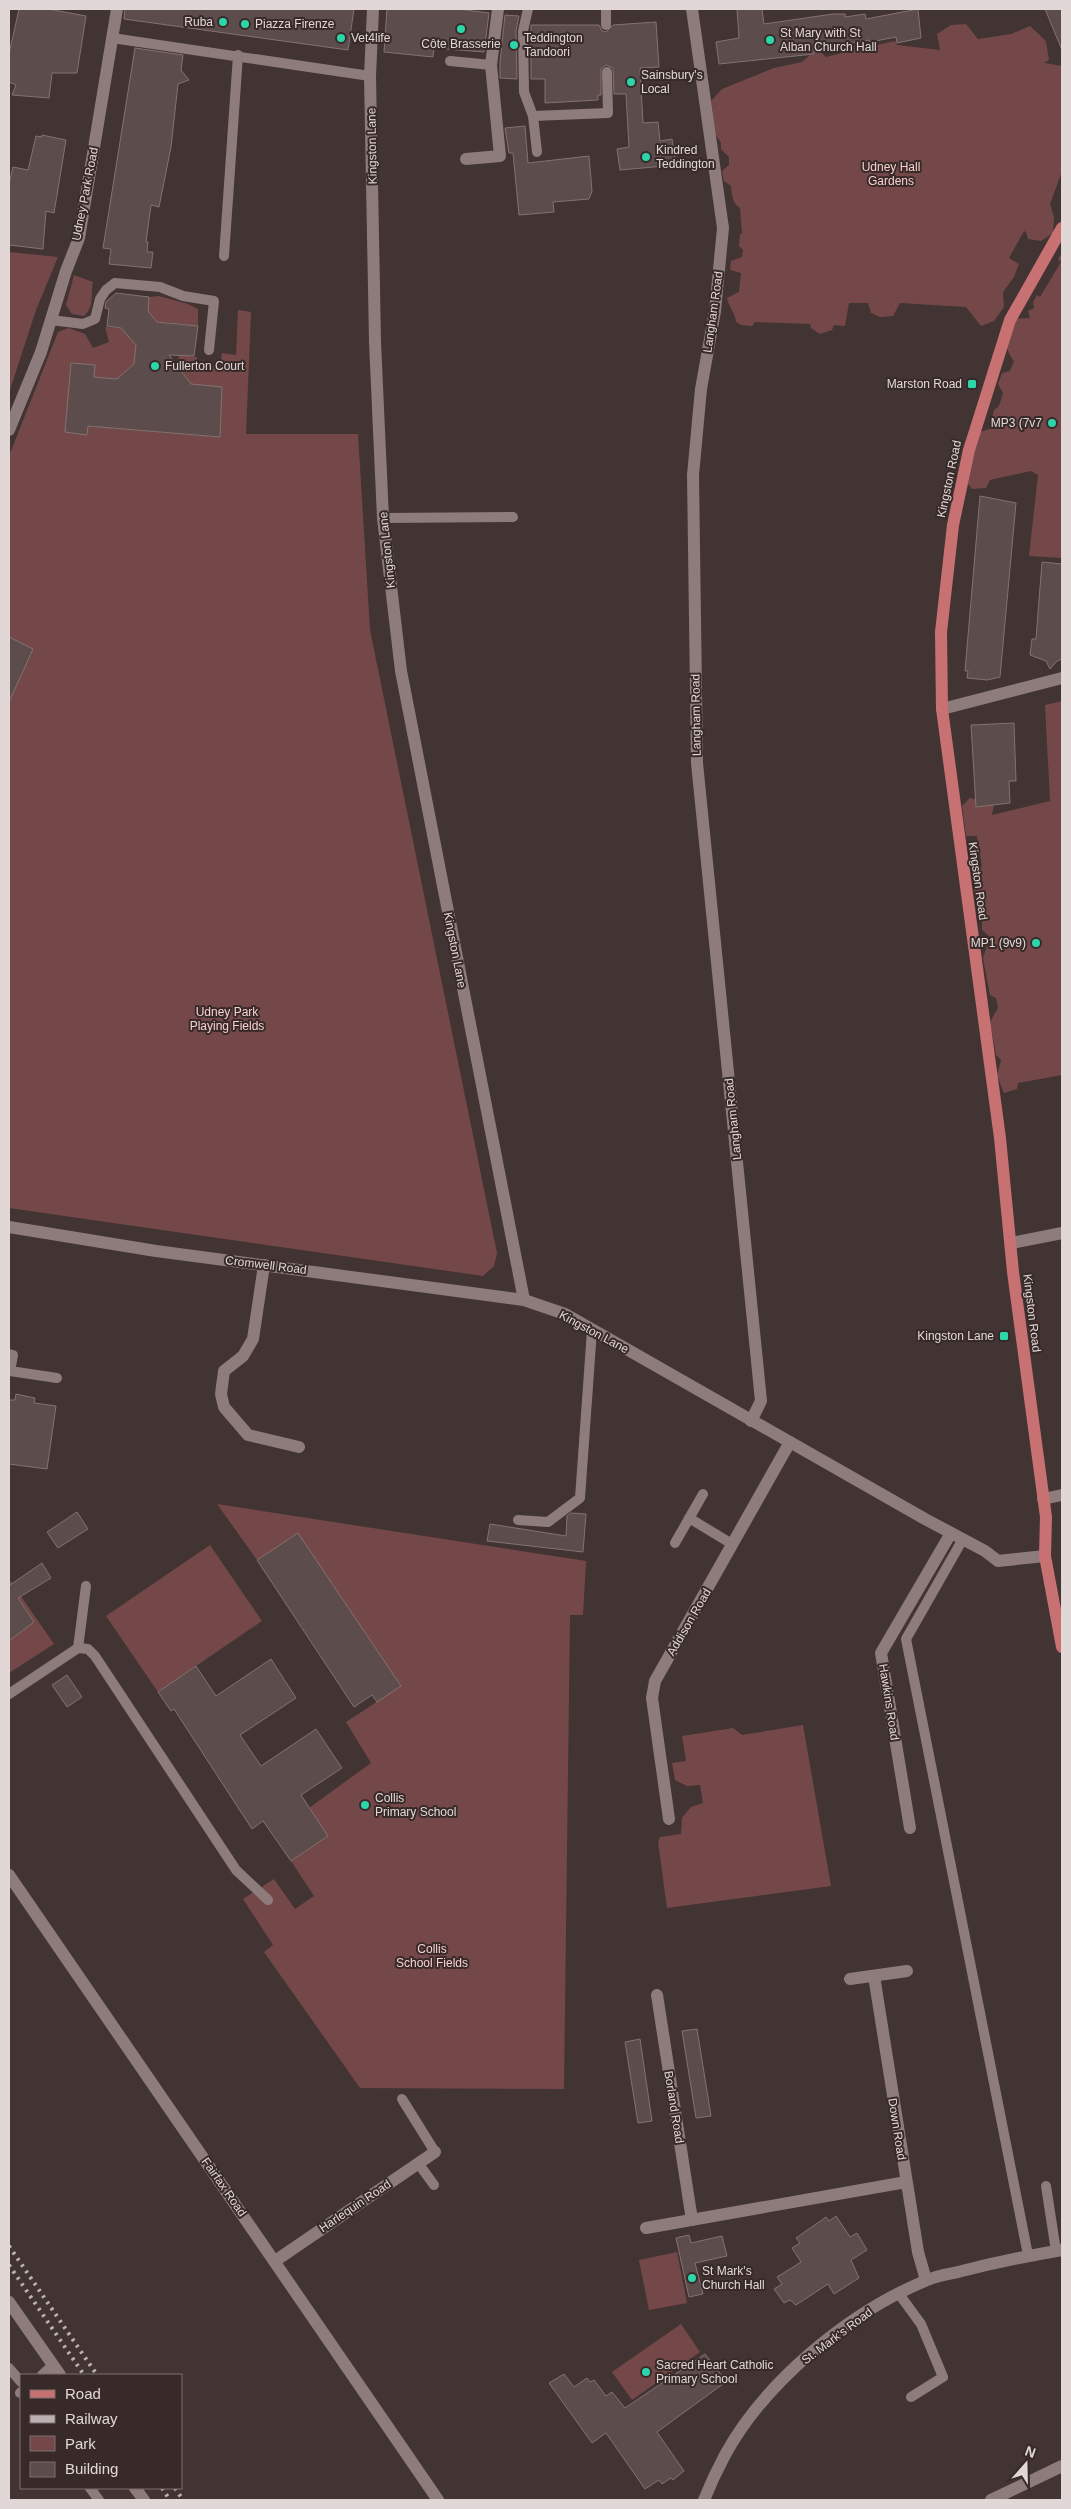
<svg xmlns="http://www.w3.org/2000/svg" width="1071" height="2509" viewBox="0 0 1071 2509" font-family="Arial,sans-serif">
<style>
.green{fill:#744848}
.building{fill:#5c4d4c;stroke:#837271}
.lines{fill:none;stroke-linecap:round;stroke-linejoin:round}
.lane{stroke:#8d7c7b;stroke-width:10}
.street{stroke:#8d7c7b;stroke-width:12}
.secondary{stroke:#8d7c7b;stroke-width:12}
.primary{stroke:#c87173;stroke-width:12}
.rail{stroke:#bcb1b1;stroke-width:4;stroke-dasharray:2.5 5;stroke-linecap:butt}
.poi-dot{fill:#2dd5ab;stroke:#382a29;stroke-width:2}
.labels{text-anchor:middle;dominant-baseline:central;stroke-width:4;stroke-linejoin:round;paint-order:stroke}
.poi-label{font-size:12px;fill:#e1d7d7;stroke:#382a29;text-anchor:start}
.street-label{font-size:12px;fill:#e1d7d7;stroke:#382a29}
.park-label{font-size:12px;fill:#f8d0ce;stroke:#382a29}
</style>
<rect width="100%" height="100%" fill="#423433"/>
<!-- green -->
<g class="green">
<path d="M966,24L978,39L1011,34L1030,26L1046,41L1049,60L1044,63L1062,66V171L1050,204L1054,217L1053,233L1041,241L1028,239L1026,232L1024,231L1009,258L1019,264L1014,277L1003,292L1004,307L994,321L981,326L966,307L900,303L893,316L880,317L871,313L868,303H849L845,326L834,325L832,330L820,334L811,328L810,324L755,322L752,326L741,325L736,322C736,314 728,306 727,298L739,292L741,273L730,270L731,261L742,257L743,250L739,246L740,235L742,233L740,208C732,203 732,195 731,186L724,181L722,171L729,165V157L721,149V143L706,119L713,113L711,101L722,89L774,68L802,62L817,49L826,57L842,53L848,47L858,45L865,48L895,41L897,45L940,50L937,34L951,25Z"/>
<polygon points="9,252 58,257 36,310 9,393"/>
<path d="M1062,253V558L1029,556L1038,475L1031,471L990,480L986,488L972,489L965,480L975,433L990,429L994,410L999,406L1003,393L998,384L1002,373L1010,371L1014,361C1002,346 1007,335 1013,319L1030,318L1028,311L1034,308L1033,302L1037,295L1040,297L1061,262L1058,259Z"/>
<path d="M74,275L93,282C90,295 95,306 84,316L72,314L66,305Z"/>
<polygon points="159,296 188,304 198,309 198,326 163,322 161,327 148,311 149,297"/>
<polygon points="238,310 251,312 246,434 358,434 370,630 497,1253 494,1266 483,1276 9,1208 9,456 58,332 69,328 85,334 93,348 109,342 105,327 121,328 136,345 134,364 117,379 94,377 94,365 71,363 88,426 219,437 191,384 178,367 179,355 197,357 196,365 220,367 222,353 236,355"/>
<polygon points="1062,701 1062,1075 1018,1083 1017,1089 1004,1093 997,1075 1001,1060 996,1055 990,1022 998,1008 996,998 990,995 983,958 990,937 982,930 982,918 986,913 982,901 975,894 971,874 982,866 977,836 966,836 962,806 970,798 994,804 992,815 1050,801 1045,705"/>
<polygon points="217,1504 586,1561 583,1615 570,1615 564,2089 360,2088 264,1952 273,1945 243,1899 274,1879 295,1909 314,1896 291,1861 328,1836 309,1808 371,1763 346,1722 401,1686 298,1533 257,1560"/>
<polygon points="210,1545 262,1621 158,1692 106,1616"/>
<polygon points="9,1579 54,1644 9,1673 9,1633 13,1638 34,1622 9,1584"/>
<polygon points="803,1725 831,1886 667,1908 658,1842 660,1837 681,1834 682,1818 691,1807 703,1803 700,1785 687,1786 675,1780 672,1763 686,1761 682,1736 733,1728 742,1735"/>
<polygon points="677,2252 687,2303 649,2310 639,2260"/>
<polygon points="681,2324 700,2352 632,2400 612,2372"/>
</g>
<!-- building -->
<g class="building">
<polygon points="19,9 48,9 86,16 77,73 52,73 49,98 12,95 16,85 9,82 9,54"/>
<polygon points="125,9 354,9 348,50 124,19"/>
<polygon points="387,9 458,9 489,13 484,52 434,48 433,57 384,52"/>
<polygon points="737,9 762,9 764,24 833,14 845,14 845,17 865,14 866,19 918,9 921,38 897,43 896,37 870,42 869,40 814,50 814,54 719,64 716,42 739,38"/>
<polygon points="1045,9 1062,9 1062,50"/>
<polygon points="505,15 519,16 516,31 517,79 500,78 500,62"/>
<polygon points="656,22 659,67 640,68 643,123 658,122 660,141 672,139 676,165 620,170 617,149 629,147 626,94 614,94 613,68 606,65 601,69 601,95 598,95 598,100 545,103 545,79 531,79 531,25 599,25 602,31 606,32 613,25"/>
<polygon points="135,48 183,55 181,70 189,80 178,84 171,147 159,207 151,205 146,242 148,242 147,252 153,252 151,268 109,264 111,249 103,248"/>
<polygon points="525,126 528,163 589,156 592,191 589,199 553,202 554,212 519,215 513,153 509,153 505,128"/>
<polygon points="42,135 66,140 54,213 46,211 43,249 9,245 9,184 13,167 28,170 36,136 42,137"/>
<polygon points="116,293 149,297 148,311 157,322 198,326 194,356 169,355 191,384 222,387 220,437 88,426 87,435 65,432 71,363 95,365 94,377 117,379 134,364 136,345 121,328 107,326 109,309 105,308 106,302"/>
<polygon points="980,496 1016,503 1000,677 987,680 967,678 968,671 965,671"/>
<polygon points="1042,562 1062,564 1062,659 1057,661 1050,669 1046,661 1030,655 1032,639 1036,639"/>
<polygon points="9,637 33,649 9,702"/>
<polygon points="1014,723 1016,781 1009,781 1010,803 976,807 971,725"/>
<polygon points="16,1394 35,1398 34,1403 56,1406 47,1469 9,1464 9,1400 15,1400"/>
<polygon points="77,1512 88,1529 58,1548 47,1532"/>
<polygon points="571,1513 586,1514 583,1552 487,1541 490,1524 566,1536 567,1516"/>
<polygon points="298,1533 401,1686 377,1702 372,1695 354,1707 257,1560"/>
<polygon points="42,1563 51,1578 18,1598 34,1622 9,1641 9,1584 10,1585"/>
<polygon points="271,1659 296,1698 240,1735 261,1766 316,1729 342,1768 301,1795 328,1836 291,1861 263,1821 252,1829 174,1709 171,1711 158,1692 196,1666 216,1696"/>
<polygon points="67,1675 82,1697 67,1707 52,1685"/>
<polygon points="697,2029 711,2116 696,2118 682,2031"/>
<polygon points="640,2039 652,2121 638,2123 625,2042"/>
<polygon points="836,2216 850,2237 857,2233 867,2250 851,2260 859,2278 834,2294 828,2284 796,2305 790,2300 784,2303 774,2289 782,2284 777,2277 801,2262 792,2248 800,2243 796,2238 826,2217 829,2221"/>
<polygon points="689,2235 691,2243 722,2236 727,2256 695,2263 703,2294 689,2297 676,2238"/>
<polygon points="705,2354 723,2377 719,2379 723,2384 657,2432 684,2471 673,2480 671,2478 662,2484 659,2480 645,2489 606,2433 592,2443 549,2383 564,2374 574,2387 587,2378 590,2382 594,2380 606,2396 612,2392 625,2408"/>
</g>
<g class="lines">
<!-- lane -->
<g class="lane">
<polyline points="528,9 523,31 524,92 533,116 537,152"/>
<polyline points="606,9 606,25"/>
<polyline points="112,38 370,76"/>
<polyline points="450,61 491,65"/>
<polyline points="533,116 608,113 607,72"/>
<polyline points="224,256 238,55"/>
<polyline points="51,320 83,324 95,319 100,299 106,290 115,283 160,287 183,296 214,301 209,350"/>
<polyline points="383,518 513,517"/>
<polyline points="9,1354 13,1355 10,1371 57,1378"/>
<polyline points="689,1518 732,1544"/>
<polyline points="518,1520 548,1522 580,1498 592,1330"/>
<polyline points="963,1539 906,1639 1028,2255"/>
<polyline points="675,1543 703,1494"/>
<polyline points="78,1648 88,1649 95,1656 236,1870 268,1900"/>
<polyline points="9,1694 78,1648 86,1586"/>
<polyline points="402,2099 435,2152"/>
<polyline points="418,2163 434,2185"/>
<polyline points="1046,2186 1056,2251"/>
<polyline points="899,2294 921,2324 943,2377 911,2397"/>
<polyline points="9,2368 21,2382"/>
<polyline points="42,2375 53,2365"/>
<polyline points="20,2393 21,2392"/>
<polyline points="90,2488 99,2500"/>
</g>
<!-- street -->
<g class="street">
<polyline points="373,9 370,76 375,342 383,518 401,671 524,1300"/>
<polyline points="692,9 723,228 715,311 701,389 693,475 697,763 761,1401 751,1421"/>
<polyline points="466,159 500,156 491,65 498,9"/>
<polyline points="9,430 41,352 66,271 79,238 117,9"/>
<polyline points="942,709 1062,678"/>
<polyline points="1011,1243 1062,1233"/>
<polyline points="264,1265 253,1339 243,1356 224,1371 221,1394 224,1407 248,1435 299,1447"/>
<polyline points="1043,1499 1062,1495"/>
<polyline points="669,1819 652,1698 655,1681 790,1442"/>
<polyline points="910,1828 881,1653 951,1533"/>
<polyline points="9,1875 438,2500"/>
<polyline points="874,1976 918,2252 926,2280"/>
<polyline points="850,1979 907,1971"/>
<polyline points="657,1995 692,2220"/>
<polyline points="646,2228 906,2182"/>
<polyline points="275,2261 435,2152"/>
<polyline points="9,2302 60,2375"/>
<polyline points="135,2488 144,2500"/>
<path d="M704,2500C710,2485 717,2470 725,2455C765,2382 848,2313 925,2281C935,2276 947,2274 958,2272C993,2263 1027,2256 1062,2250"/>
<polyline points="991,2500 1062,2466"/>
</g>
<!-- secondary -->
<polyline class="secondary" points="9,1227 156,1251 524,1300 565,1314 609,1339 925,1519 985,1551 998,1561 1045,1556"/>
<!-- primary -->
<polyline class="primary" points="1062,228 1010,320 969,450 953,525 941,632 942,709 1000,1138 1013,1272 1046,1517 1045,1556 1062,1647"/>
<!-- rail -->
<g class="rail">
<polyline points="9,2246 97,2375"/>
<polyline points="9,2265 84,2375"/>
<polyline points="162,2488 170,2500"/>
<polyline points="175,2488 183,2500"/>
</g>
</g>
<!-- markers -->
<g class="poi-dot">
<circle cx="223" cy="22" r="5"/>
<circle cx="245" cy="24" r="5"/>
<circle cx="461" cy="29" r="5"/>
<circle cx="341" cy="38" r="5"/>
<circle cx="770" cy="40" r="5"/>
<circle cx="514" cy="45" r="5"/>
<circle cx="631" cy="82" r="5"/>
<circle cx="646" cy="157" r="5"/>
<circle cx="155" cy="366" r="5"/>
<rect x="967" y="379" width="10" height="10" rx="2.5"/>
<circle cx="1052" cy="423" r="5"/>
<circle cx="1036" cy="943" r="5"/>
<rect x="999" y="1331" width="10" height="10" rx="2.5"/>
<circle cx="365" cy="1805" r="5"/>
<circle cx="692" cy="2278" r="5"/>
<circle cx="646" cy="2372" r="5"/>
</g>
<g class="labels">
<!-- poi labels -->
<g class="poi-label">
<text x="213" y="22" text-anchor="end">Ruba</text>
<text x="255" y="24">Piazza Firenze</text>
<text x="780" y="33">St Mary with St<tspan x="780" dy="14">Alban Church Hall</tspan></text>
<text x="351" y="38">Vet4life</text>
<text x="524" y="38">Teddington<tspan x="524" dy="14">Tandoori</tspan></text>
<text x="461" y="44" text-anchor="middle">Côte Brasserie</text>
<text x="641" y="75">Sainsbury's<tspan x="641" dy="14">Local</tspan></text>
<text x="656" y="150">Kindred<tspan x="656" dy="14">Teddington</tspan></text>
<text x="165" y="366">Fullerton Court</text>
<text x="962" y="384" text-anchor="end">Marston Road</text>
<text x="1042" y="423" text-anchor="end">MP3 (7v7</text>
<text x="1026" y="943" text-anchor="end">MP1 (9v9)</text>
<text x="994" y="1336" text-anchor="end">Kingston Lane</text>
<text x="375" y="1798">Collis<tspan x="375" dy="14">Primary School</tspan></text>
<text x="702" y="2271">St Mark's<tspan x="702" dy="14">Church Hall</tspan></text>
<text x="656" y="2365">Sacred Heart Catholic<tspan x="656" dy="14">Primary School</tspan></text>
</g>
<!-- street labels -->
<g class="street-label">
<text transform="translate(372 146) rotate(-91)">Kingston Lane</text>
<text transform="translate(85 194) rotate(-79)">Udney Park Road</text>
<text transform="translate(713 312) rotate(-82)">Langham Road</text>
<text transform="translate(949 479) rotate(-78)">Kingston Road</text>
<text transform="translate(387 550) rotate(-96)">Kingston Lane</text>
<text transform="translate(696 715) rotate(-91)">Langham Road</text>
<text transform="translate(978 881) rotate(82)">Kingston Road</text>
<text transform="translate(455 950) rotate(79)">Kingston Lane</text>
<text transform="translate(733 1119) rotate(-96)">Langham Road</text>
<text transform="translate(266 1265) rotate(7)">Cromwell Road</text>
<text transform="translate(1032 1313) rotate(83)">Kingston Road</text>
<text transform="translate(594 1332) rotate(28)">Kingston Lane</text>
<text transform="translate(689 1622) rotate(-60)">Addison Road</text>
<text transform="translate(889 1702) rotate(81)">Hawkins Road</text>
<text transform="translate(674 2107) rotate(81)">Borland Road</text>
<text transform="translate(897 2129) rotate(81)">Down Road</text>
<text transform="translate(224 2187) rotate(55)">Fairfax Road</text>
<text transform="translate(355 2206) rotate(-34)">Harlequin Road</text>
<text transform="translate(837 2336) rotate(-37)">St. Mark's Road</text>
</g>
<!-- park labels -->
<g class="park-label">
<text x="891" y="167">Udney Hall<tspan x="891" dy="14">Gardens</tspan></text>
<text x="227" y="1012">Udney Park<tspan x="227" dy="14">Playing Fields</tspan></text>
<text x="432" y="1949">Collis<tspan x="432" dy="14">School Fields</tspan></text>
</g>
</g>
<!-- border -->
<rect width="1071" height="2509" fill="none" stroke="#e1d7d7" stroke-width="20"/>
<!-- legend -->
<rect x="20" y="2374" width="162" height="115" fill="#382a29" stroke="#7c6f6f"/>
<rect x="30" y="2390" width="25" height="8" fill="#c87173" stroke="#7c6f6f"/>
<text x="65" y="2399" font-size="15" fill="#e1d7d7">Road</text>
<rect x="30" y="2415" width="25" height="8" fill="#bcb1b1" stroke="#7c6f6f"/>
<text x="65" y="2424" font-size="15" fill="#e1d7d7">Railway</text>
<rect x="30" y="2436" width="25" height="15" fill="#744848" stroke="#7c6f6f"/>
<text x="65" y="2449" font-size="15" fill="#e1d7d7">Park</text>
<rect x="30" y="2462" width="25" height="15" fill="#5c4d4c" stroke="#7c6f6f"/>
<text x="65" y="2474" font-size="15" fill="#e1d7d7">Building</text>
<!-- north arrow -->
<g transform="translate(1026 2464) rotate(20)" stroke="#382a29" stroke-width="4" paint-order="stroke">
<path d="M0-4L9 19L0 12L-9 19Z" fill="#e1d7d7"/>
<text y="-8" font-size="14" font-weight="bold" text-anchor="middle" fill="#e1d7d7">N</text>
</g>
</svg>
